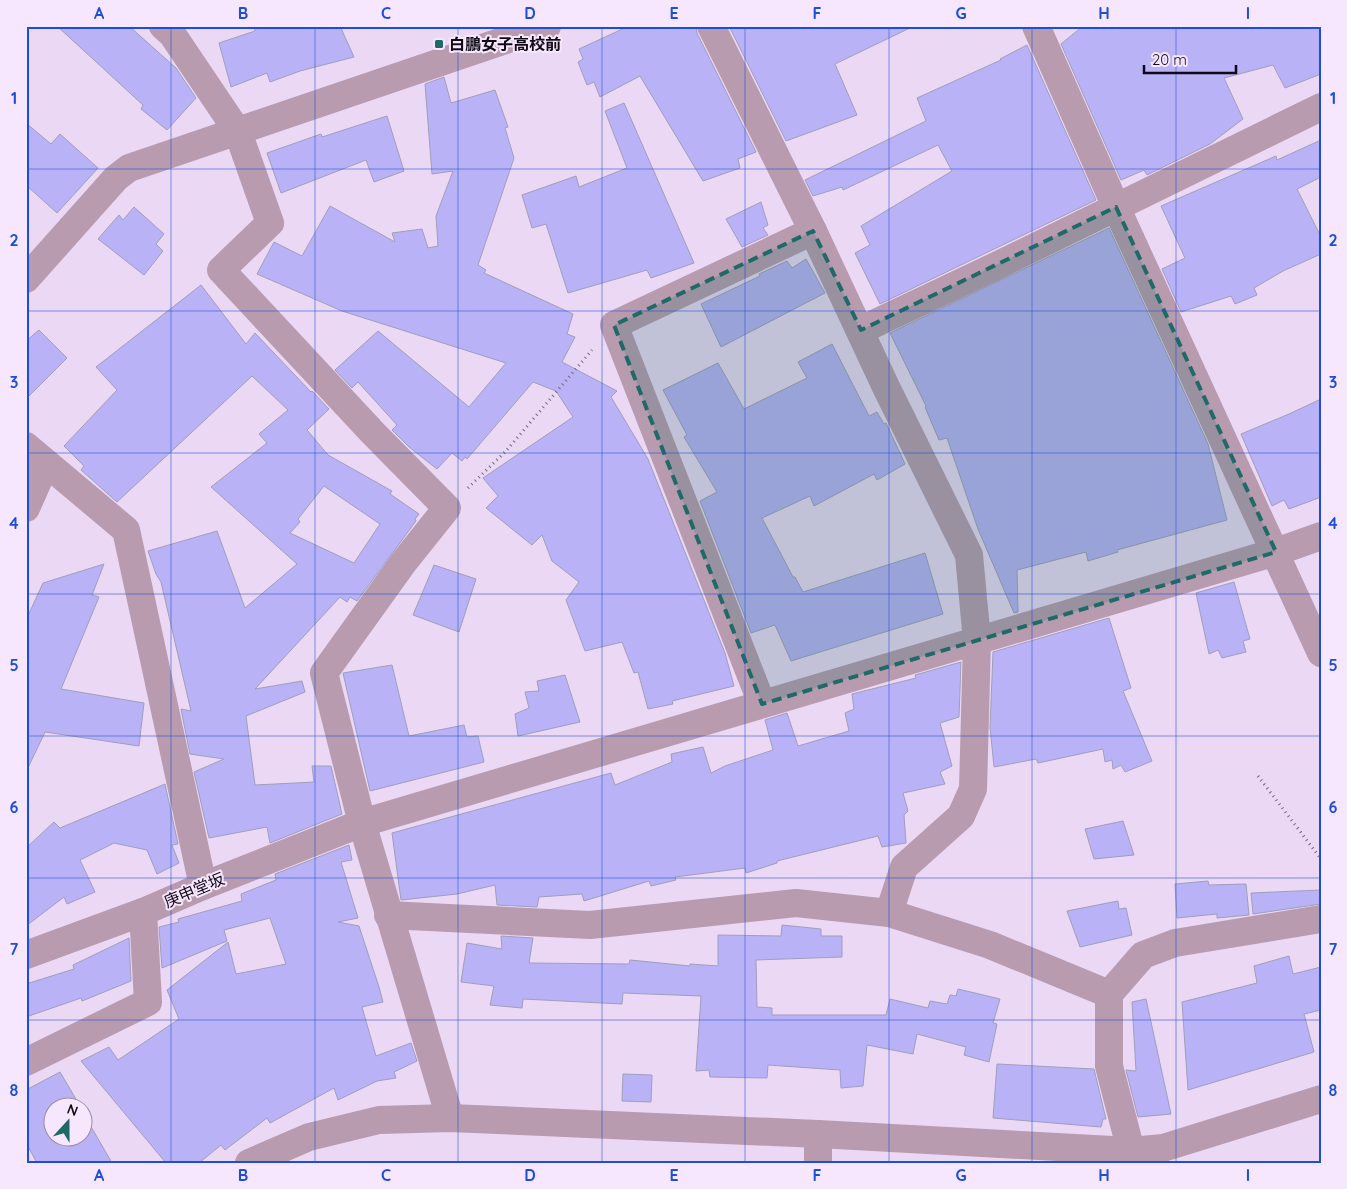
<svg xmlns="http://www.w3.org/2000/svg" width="1347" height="1189" viewBox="0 0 1347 1189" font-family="Quicksand,'Noto Sans JP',sans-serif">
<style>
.building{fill:#b9b2f6;stroke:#a09ebc;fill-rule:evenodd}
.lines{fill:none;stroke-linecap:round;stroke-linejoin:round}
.path{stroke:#74687b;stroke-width:3;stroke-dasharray:1 4;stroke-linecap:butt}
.minor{stroke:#b89baf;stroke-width:28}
.marked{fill:#1f6a66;fill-opacity:0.2;stroke:#1f6a66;stroke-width:4;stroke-dasharray:10 6;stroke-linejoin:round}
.grid{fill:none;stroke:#1d4ed8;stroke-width:1;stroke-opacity:0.55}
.poi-dot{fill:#1f6a66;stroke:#f6e7fe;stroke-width:2}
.labels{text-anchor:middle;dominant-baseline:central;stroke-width:4;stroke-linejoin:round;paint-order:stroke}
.poi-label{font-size:16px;font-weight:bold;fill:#110a14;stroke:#f6e7fe;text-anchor:start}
.street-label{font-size:16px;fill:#110a14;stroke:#f6e7fe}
.neatline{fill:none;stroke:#1d4ed8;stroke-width:2}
.grid-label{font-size:16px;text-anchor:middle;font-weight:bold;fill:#1d4ed8}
</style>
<rect width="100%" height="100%" fill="#ead8f5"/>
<!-- building -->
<g class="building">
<polygon points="57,26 129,26 176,68 196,98 167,130 141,109 143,105"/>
<polygon points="254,26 340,26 354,57 300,71 270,82 267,73 231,87 219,43 255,31"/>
<polygon points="629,26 696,26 697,33 756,152 738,159 740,168 703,181 640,76 600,97 594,82 587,85 578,62 583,59 579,49"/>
<polygon points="729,26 914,26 835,64 857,115 786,141"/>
<polygon points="1083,26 1321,26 1321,74 1285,88 1273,65 1224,78 1243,119 1210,144 1147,175 1144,170 1121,180 1061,44"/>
<polygon points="1027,45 1096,200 880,304 855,253 870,245 861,226 952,171 938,145 843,190 842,187 813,196 805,180 926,121 917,98 1001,60 1000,59"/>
<polygon points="444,77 451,103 495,90 508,127 505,128 514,158 478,265 486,270 484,273 573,314 567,334 575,337 562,362 617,391 611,397 648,459 725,653 734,686 672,701 673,704 648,709 638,672 634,673 622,642 585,651 566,600 579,582 552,561 542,535 532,545 486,508 498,496 483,478 573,417 556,391 533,382 467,459 465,457 462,461 452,453 437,469 409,447 392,430 397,425 358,382 352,388 335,370 378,331 469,407 506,363 342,311 257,274 274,242 302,256 330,206 395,242 392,233 422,229 428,248 438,246 436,216 453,171 432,174 425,84"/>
<polygon points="624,103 694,263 651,278 647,270 568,293 546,224 532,228 522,195 576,176 579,187 627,168 605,111"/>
<polygon points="387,116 404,171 374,182 366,160 281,193 267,153 321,134 322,137"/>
<polygon points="26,123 51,144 60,134 98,168 57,213 26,185"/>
<polygon points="1321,140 1321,177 1297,189 1321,237 1321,254 1283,271 1254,288 1257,295 1235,304 1231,296 1181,312 1162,269 1185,258 1161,206 1276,156 1277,160"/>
<polygon points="761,202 768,225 763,228 768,235 742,247 726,219"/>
<polygon points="134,207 164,234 156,244 163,251 144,275 98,239 119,215 123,220"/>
<polygon points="1109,228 1208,444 1227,520 1117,550 1118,552 1088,561 1086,552 1017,570 1018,612 1014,613 978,529 947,438 939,440 925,407 926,406 890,333"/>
<polygon points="806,259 825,293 721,347 701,304 760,276 759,274 787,261 792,268"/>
<path d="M201,285L246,344L255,333L311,392L312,391L329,409L307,430L328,455L392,491L390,494L419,514L415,519L416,521L357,601L350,597L347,602L340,597L255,689L302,681L305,692L246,716L255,785L314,782L312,766H331L342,814L270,843L267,827L209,838L194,772L224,759L190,754L181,709L191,711L161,582L156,574L148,551L217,531L245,608L297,564L211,487L267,443L259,434L288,410L252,376L117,502L81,470L84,466L64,446L117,390L96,367ZM324,486L380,524L354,563L290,533L300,522L298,519Z"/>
<polygon points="39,330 67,358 26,399 26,341"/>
<polygon points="832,344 869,416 877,412 884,424 886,423 905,464 877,480 874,474 814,506 810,496 762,518 793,577 795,577 803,592 925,553 943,614 791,661 775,625 751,633 700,501 717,492 684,437 687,435 663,390 718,363 744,409 807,378 798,362"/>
<polygon points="1321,399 1321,497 1289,509 1284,500 1272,506 1241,434 1289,414"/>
<polygon points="104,564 92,595 99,597 61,689 144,703 139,746 45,732 26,772 26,620 43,583"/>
<polygon points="434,565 476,579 459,632 413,615"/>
<polygon points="1234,582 1250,639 1243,641 1246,652 1222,658 1218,650 1209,654 1196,593"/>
<polygon points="1109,618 1131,688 1123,691 1152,761 1125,772 1121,765 1113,769 1112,760 1105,762 1103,749 1038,763 1036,759 994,767 990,727 993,652"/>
<polygon points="961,662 959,717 940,723 952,766 940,772 945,784 903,793 908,811 904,815 906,843 882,847 878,836 777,861 777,863 746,873 745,868 675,877 676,880 651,886 649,881 584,901 582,894 539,897 537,907 497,905 495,885 457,894 401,900 392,833 611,773 615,785 672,762 671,754 703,747 711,773 725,766 773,750 765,720 787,713 798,746 849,731 845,713 854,709 852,694 916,678 915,675"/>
<polygon points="392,665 409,736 464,725 467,737 478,736 484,762 370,791 343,673"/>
<polygon points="565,675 580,722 518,736 515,714 529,708 525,692 539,691 537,681"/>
<polygon points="165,784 178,844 172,845 179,863 157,874 147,850 114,843 80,860 95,892 67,904 64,897 26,926 26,848 54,822 60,828"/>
<polygon points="1123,821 1134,855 1094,859 1085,829"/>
<polygon points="349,845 352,860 341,862 358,918 338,922 359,926 379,987 383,1002 362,1007 376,1056 411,1043 417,1061 394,1072 396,1078 377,1081 338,1100 334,1088 270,1123 267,1118 225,1150 221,1145 199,1163 166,1163 81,1061 109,1047 118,1060 179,1019 167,990 228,942 236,974 286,964 270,918 224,930 227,941 162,968 159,927 179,922 178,919 242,901 241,894 276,880 275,874"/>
<polygon points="1208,881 1209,885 1246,884 1249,915 1217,918 1217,914 1177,918 1175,884"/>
<polygon points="1321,890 1321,904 1253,914 1251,893"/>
<polygon points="1118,901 1119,909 1126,908 1132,935 1080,947 1067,911"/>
<polygon points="782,925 821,929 821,936 842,936 842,957 756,960 757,1007 772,1008 772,1015 886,1015 890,999 928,1008 930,1001 947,1004 950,995 956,996 958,989 1000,999 993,1023 997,1024 989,1062 964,1055 966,1047 917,1034 913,1054 867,1045 863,1086 841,1088 840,1070 768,1065 767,1078 710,1077 709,1070 696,1071 701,996 623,993 622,1004 523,999 522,1008 490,1005 494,986 461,982 467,943 502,949 501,936 533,938 529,963 629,964 630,960 690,966 690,964 718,966 718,935 781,936"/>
<polygon points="129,938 131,981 82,1001 81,998 26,1017 26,984 74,969 73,965"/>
<polygon points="1289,956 1293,974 1321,967 1321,1010 1304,1014 1314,1052 1188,1090 1182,1002 1257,983 1254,966"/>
<polygon points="1146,999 1171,1114 1138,1117 1126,1070 1136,1071 1132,1002"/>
<polygon points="997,1064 1094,1069 1106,1119 1103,1119 1101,1127 993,1118"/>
<polygon points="60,1072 80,1106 52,1106 52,1136 82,1136 82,1111 112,1163 37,1163 26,1143 26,1090"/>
<polygon points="623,1074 652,1075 651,1102 622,1101"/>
</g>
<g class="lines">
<!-- path -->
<g class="path">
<polyline points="468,488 506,451 592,350"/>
<polyline points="1258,776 1321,859"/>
</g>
<!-- minor -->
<g class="minor">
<polyline points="163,26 172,34 238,132 270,223 221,270 373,433 447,508 403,563 324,673 362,823 450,1118"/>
<polyline points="711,26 813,231 886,387 969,555 977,641 973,789 961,816 904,867 889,913"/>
<polyline points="1036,26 1116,207 1321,653"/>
<polyline points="26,279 116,178 129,168 547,26"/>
<polyline points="861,330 994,267 1321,107"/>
<polyline points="26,446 126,530 203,886"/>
<polyline points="26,508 46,463"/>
<polyline points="762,704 614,325 813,231"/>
<polyline points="388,915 590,925 796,903 889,913 990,945 1109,994"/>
<polyline points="26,955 143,912 203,886 362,823 1276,552 1321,536"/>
<polyline points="26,1062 148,1002 143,912"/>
<polyline points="249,1163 309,1137 379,1120 450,1118 818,1134 1131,1151 1163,1148 1321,1099"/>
<polyline points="818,1163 818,1134"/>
<polyline points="1131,1163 1131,1151 1109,1066 1109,994 1143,955 1175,943 1321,919"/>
</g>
</g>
<!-- marked area -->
<path class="marked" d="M1116,207L1276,552L762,704L614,325L813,231L861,330Z"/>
<!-- grid -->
<path class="grid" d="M171,26V1163M315,26V1163M458,26V1163M602,26V1163M745,26V1163M889,26V1163M1032,26V1163M1176,26V1163M26,169H1321M26,311H1321M26,453H1321M26,594H1321M26,736H1321M26,878H1321M26,1020H1321"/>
<!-- markers -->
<rect class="poi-dot" x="434" y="39" width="10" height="10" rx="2.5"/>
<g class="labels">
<!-- poi labels -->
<g class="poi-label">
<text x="449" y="44">白鵬女子高校前</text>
</g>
<!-- street labels -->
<g class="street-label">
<text transform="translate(194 890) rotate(-23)">庚申堂坂</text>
</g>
</g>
<!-- border -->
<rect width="1347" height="1189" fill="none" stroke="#f6e7fe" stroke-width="55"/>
<!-- north arrow -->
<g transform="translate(68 1122) rotate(21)"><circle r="24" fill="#f6e7fe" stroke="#9a8fa0"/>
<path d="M0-4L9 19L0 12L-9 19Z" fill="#1f6a66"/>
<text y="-8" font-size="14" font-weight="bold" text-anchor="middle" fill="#110a14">N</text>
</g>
<!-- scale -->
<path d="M1144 65v8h92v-8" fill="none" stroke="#110a14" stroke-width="2.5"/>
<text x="1152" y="65" font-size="15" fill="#110a14" stroke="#f6e7fe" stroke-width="4" paint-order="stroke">20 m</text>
<rect x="28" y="28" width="1292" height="1134" class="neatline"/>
<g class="grid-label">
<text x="99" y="19">A</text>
<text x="243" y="19">B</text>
<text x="386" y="19">C</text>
<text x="530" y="19">D</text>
<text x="674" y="19">E</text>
<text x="817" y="19">F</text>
<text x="961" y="19">G</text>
<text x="1104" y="19">H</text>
<text x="1248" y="19">I</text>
<text x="14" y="104">1</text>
<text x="1333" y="104">1</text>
<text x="14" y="246">2</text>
<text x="1333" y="246">2</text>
<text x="14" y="388">3</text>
<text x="1333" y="388">3</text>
<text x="14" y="529">4</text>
<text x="1333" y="529">4</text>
<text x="14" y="671">5</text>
<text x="1333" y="671">5</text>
<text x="14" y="813">6</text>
<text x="1333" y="813">6</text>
<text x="14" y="955">7</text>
<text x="1333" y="955">7</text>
<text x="14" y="1096">8</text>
<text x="1333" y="1096">8</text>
<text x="99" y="1181">A</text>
<text x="243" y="1181">B</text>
<text x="386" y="1181">C</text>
<text x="530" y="1181">D</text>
<text x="674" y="1181">E</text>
<text x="817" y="1181">F</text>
<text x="961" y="1181">G</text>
<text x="1104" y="1181">H</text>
<text x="1248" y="1181">I</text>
</g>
</svg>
